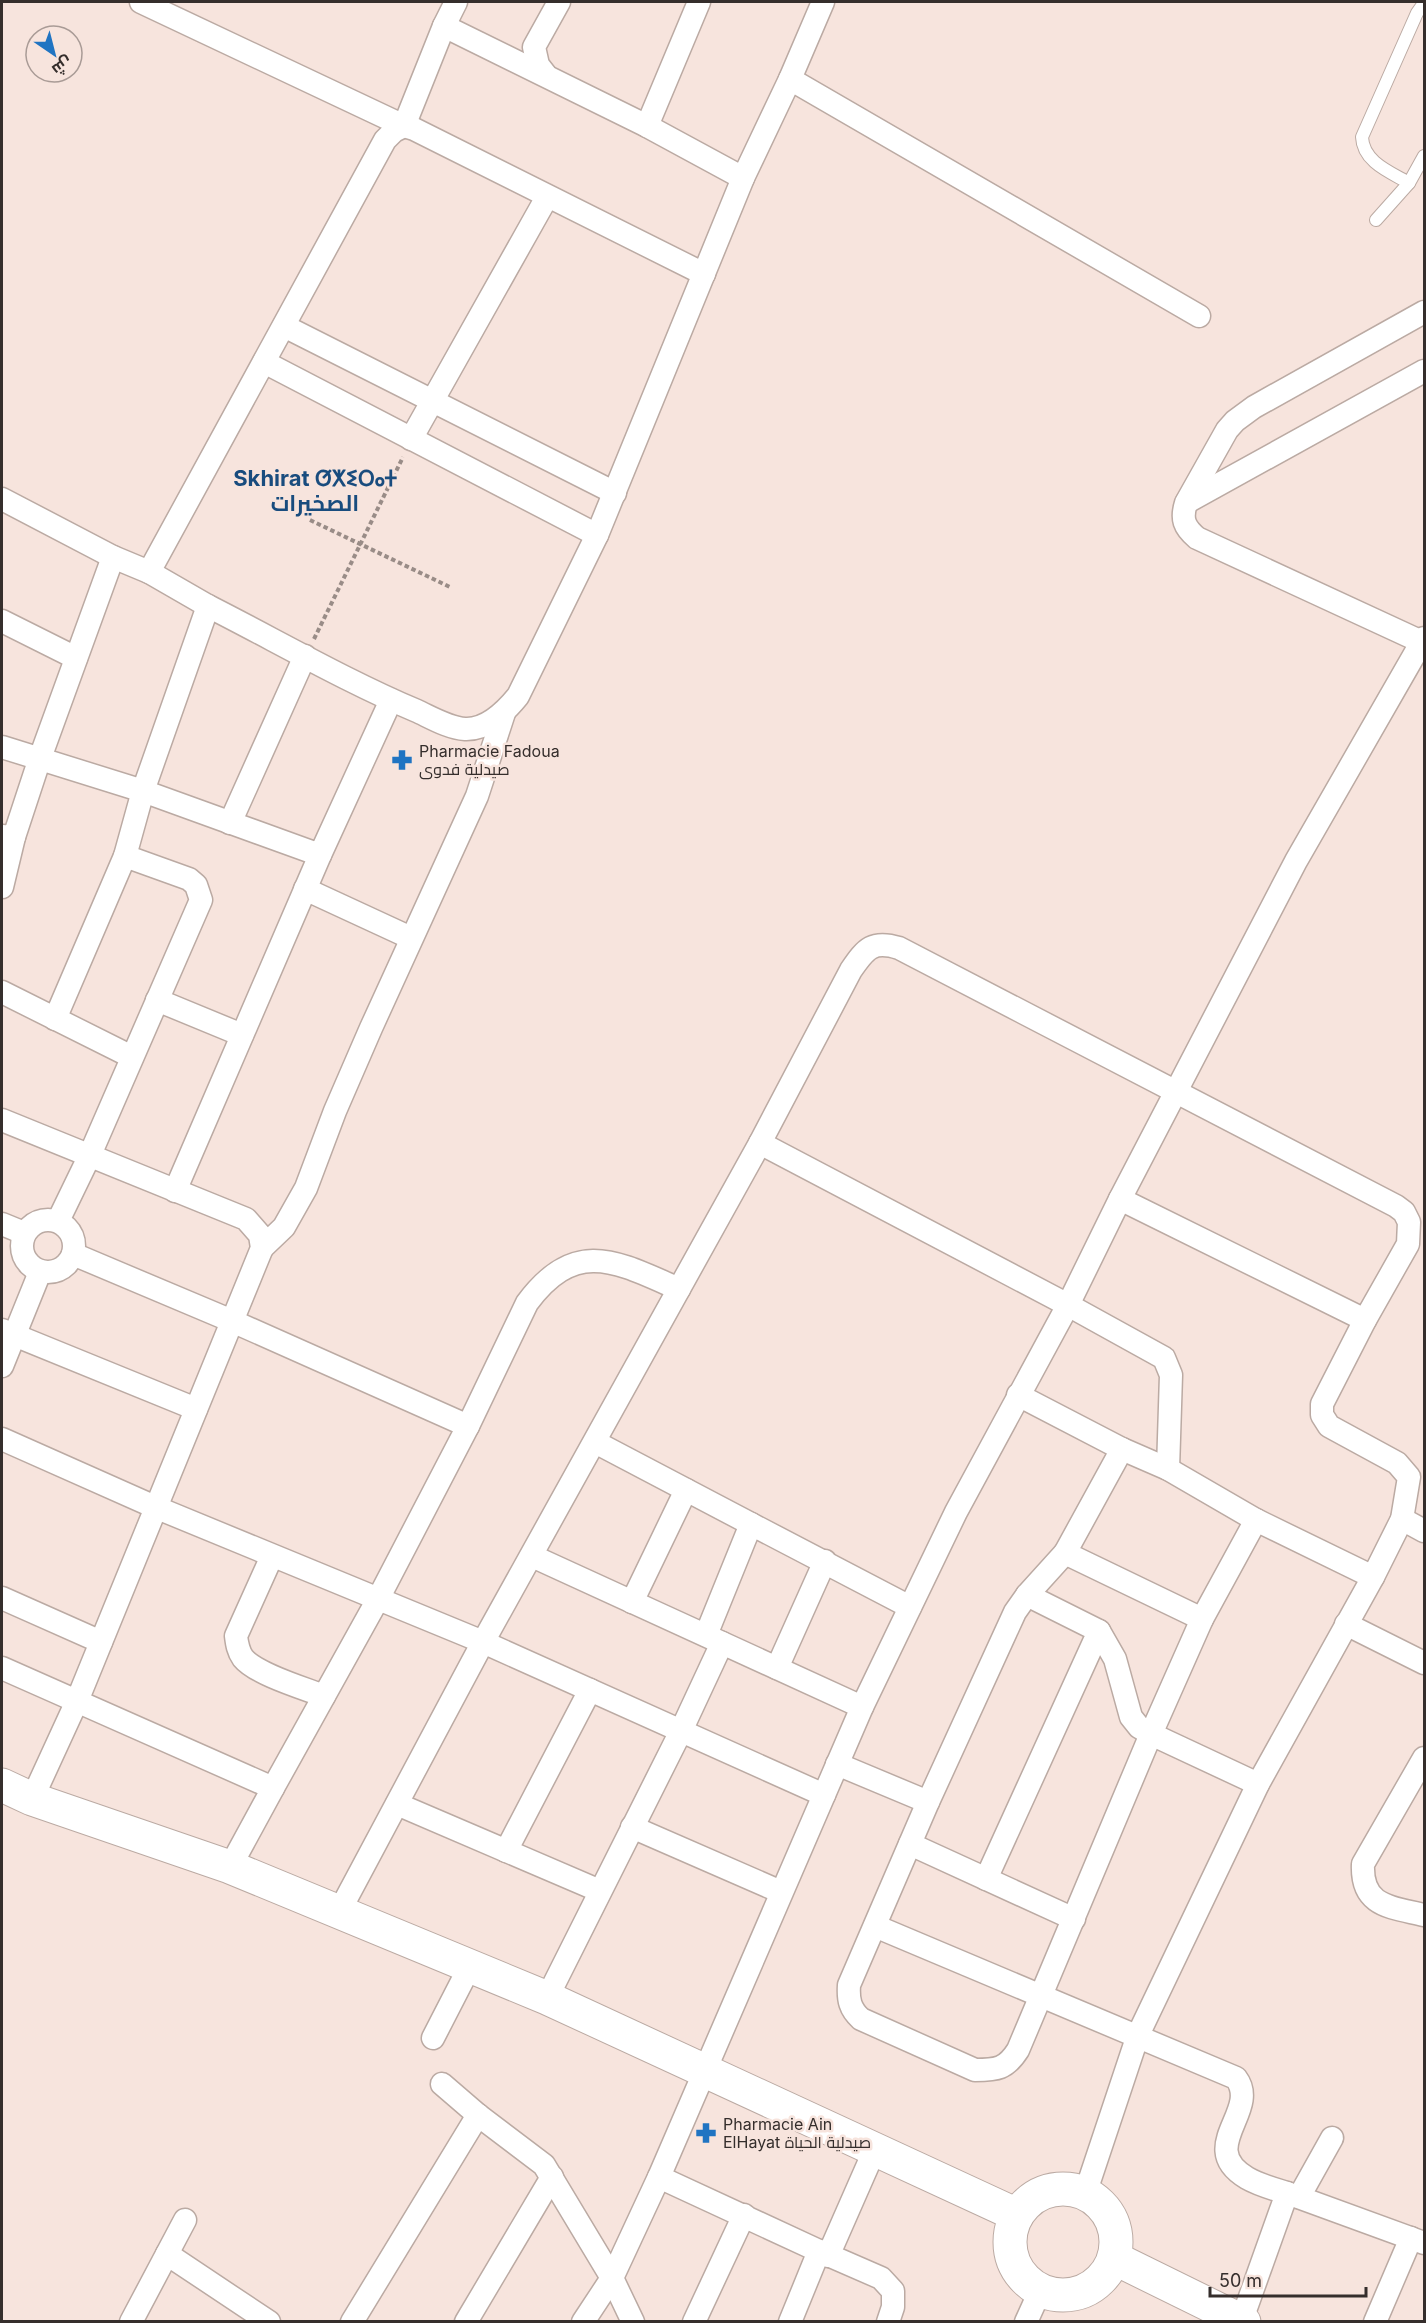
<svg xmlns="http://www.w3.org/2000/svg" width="1426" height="2323" viewBox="0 0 1426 2323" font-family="Inter,Cairo,'Noto Sans Tifinagh',sans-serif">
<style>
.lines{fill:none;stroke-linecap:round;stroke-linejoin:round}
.lane-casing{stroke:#bbaaa3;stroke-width:14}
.street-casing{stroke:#bbaaa3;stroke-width:25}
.secondary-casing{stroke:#bbaaa3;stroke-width:35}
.path{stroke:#998c87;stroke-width:4;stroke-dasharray:4.5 3;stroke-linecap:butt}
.lane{stroke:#fff;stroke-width:12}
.street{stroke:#fff;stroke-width:22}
.secondary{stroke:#fff;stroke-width:33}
.labels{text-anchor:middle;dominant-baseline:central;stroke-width:5;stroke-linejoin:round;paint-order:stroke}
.poi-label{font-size:16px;fill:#352e2c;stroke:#f7e4dd;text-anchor:start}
.district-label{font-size:22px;font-weight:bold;fill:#194c7e;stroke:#f7e4dd}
</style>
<rect width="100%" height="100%" fill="#f7e4dd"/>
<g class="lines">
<!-- lane casing -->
<g class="lane-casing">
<g id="lane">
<path d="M1409,183C1390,172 1363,162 1362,137L1417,13L1424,3"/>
<polyline points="1376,220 1409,183 1424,156"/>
</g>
</g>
<!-- street casing -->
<g class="street-casing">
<g id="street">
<polyline points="141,2 404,126 414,129 704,274"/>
<polyline points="444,26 647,126 743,178"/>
<polyline points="545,74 538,65 534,47 559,2"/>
<polyline points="790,79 1199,316"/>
<polyline points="647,126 699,2"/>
<path d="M1424,312L1254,407L1235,421L1227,430L1186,503C1181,519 1184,527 1197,538L1424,643"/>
<polyline points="284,326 615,493"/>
<polyline points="264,362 597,535"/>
<polyline points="411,439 547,197"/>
<polyline points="2,499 113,557 149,572"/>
<polyline points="1187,502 1424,371"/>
<polyline points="208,606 149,572 385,140 394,131 404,126 444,26 456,2"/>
<polyline points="2,621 76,658"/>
<polyline points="2,747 143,791 320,855 391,700"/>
<polyline points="230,823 305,656"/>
<polyline points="2,836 14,837 40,758 113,557"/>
<polyline points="2,887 14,837"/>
<polyline points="305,889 411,938"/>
<polyline points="2,992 132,1057"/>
<polyline points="157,1000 242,1035"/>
<path d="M55,1019L125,856L143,791L208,606C277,641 346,681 417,711C432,718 449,728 465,729C487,730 505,712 518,696L597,535L743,178L790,79L823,2"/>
<polyline points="2,1120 246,1219 260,1235 262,1248 77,1701 32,1799"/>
<polyline points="760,1143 1068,1305 1164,1358 1171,1375 1168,1469"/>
<polyline points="175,1191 320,855"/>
<polyline points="1120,1199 1365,1320"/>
<circle cx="48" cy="1246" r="26"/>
<polyline points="58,1221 89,1157 201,900 196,885 189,879 125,856"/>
<polyline points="2,1224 24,1233"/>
<polyline points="262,1248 284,1227 306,1188 335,1111 371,1028 477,796 504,713"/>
<polyline points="73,1254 232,1321 468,1426 378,1599 273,1788"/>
<polyline points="2,1330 196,1409"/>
<polyline points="2,1366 40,1272"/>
<polyline points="1018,1395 1122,1449 1168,1469 1256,1520 1373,1577"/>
<path d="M468,1426L527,1303C576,1237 617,1262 679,1289"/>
<polyline points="2,1439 155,1507 483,1642 824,1795"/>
<polyline points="595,1442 751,1524"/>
<polyline points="1122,1449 1065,1553 1202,1619"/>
<polyline points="1402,1519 1424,1531"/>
<polyline points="1256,1520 1202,1619 1151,1734 1258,1784"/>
<path d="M272,1556L236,1636C237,1644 238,1651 243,1658C256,1674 303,1688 324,1696"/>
<polyline points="532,1556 862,1707"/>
<polyline points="2,1598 101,1642"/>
<polyline points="632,1602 686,1490"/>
<polyline points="1346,1624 1424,1663"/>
<polyline points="706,1635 751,1524 910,1607"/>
<polyline points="2,1668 273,1788 230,1867"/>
<polyline points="777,1668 825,1561"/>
<path d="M1424,1758L1363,1864C1361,1907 1391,1907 1424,1915"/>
<path d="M837,1764L928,1802L849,1985C848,2000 850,2009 861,2019L975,2070C997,2070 1006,2069 1018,2050L1151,1734L1139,1727L1131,1717L1115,1659L1099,1631"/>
<polyline points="928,1802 1015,1612 1027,1595 1065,1553"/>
<polyline points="397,1804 600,1891"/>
<polyline points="632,1827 781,1892"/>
<polyline points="910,1844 1074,1919"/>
<polyline points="506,1851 590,1690"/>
<polyline points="986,1879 1099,1631 1027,1595"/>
<path d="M339,1912L483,1642L760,1143L851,970C866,948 873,940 899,948L1396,1206L1404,1212L1409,1222L1408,1244L1365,1320L1322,1404V1415L1329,1426L1397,1463L1409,1477L1402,1519L1373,1577L1258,1784L1138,2035L1085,2194"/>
<path d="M875,1926L1236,2078C1261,2111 1195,2147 1247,2178C1259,2185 1274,2189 1287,2193"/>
<polyline points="547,1998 681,1731 722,1643"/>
<polyline points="433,2038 470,1966"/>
<polyline points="442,2084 478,2115 544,2165 612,2278 583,2322"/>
<polyline points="659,2177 819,2251 881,2278 893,2291 893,2307 888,2322"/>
<polyline points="1299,2197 1332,2138"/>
<polyline points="167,2254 269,2322"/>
<polyline points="828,2256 875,2149"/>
<polyline points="131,2322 185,2220"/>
<polyline points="352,2322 478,2115"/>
<polyline points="466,2322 552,2177"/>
<polyline points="633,2322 612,2278 659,2177 862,1707 956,1512 1068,1305 1120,1199 1296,861 1424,638"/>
<polyline points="694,2322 744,2215"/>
<polyline points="790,2322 819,2251"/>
<polyline points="1026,2322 1040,2291"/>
<polyline points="1241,2322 1287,2193 1424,2243"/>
<polyline points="1375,2322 1411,2238"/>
</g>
</g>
<!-- secondary casing -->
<g class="secondary-casing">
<g id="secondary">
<polyline points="2,1785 32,1799 230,1867 547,1998 1017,2215"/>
<circle cx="1063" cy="2242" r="53"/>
<polyline points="1114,2258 1244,2322"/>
</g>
</g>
<!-- path -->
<g class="path">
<polyline points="310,520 452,588"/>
<polyline points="314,639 403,457"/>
</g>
<!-- lane -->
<use href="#lane" class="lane"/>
<!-- street -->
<use href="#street" class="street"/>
<!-- secondary -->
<use href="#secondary" class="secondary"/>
</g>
<!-- icons -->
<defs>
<g id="pharmacy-bare" transform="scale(1.62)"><path d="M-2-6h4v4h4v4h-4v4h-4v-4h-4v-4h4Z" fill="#2074c2" stroke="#f7e4dd" stroke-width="2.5" paint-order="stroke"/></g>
</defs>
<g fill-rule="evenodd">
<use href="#pharmacy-bare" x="402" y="760"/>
<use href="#pharmacy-bare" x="706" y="2133"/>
</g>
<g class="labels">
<!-- poi labels -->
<g class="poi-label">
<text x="419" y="751">Pharmacie Fadoua<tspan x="419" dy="18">صيدلية فدوى</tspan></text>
<text x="723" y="2124">Pharmacie Ain<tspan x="723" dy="18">ElHayat صيدلية الحياة</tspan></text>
</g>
<!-- district labels -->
<g class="district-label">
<text x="315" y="478">Skhirat ⵚⵅⵉⵔⴰⵜ<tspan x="315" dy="25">الصخيرات</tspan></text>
</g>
</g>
<!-- border -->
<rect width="1426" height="2323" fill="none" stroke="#352e2c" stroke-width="6"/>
<!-- north arrow -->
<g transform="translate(54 54) rotate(145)"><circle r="28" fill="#f7e4dd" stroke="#a99b96" stroke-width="1.5"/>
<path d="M0-4.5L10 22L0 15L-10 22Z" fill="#2074c2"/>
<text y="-9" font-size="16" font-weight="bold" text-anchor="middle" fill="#352e2c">ش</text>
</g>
<!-- scale -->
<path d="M1210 2287v9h156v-9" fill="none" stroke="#352e2c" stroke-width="3"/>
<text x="1219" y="2287" font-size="18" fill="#352e2c" stroke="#f7e4dd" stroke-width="4.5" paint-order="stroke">50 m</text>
</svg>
